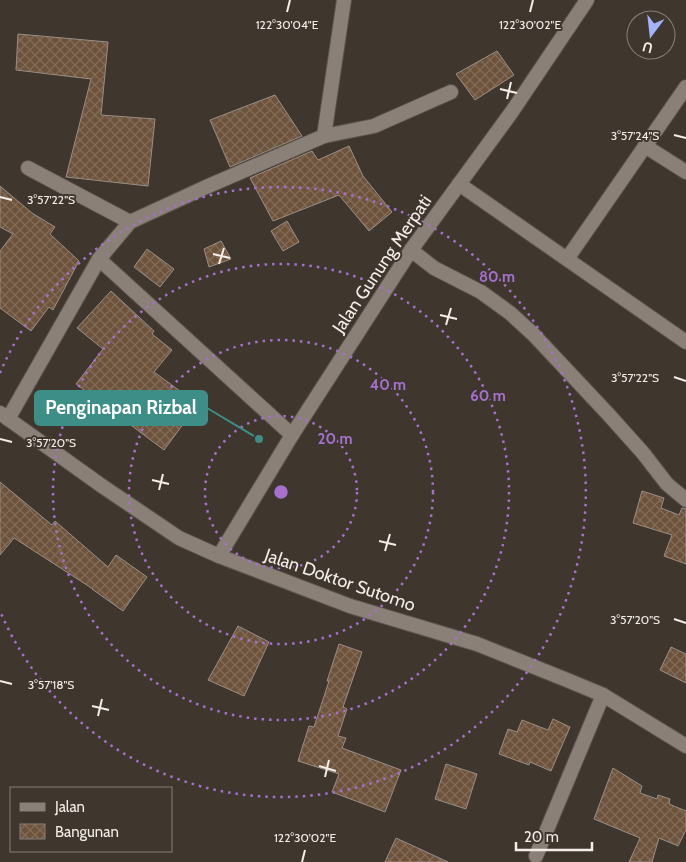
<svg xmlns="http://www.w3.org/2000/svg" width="686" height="862" viewBox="0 0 686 862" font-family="Cabin,sans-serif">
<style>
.building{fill:url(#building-cross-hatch);stroke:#998e85}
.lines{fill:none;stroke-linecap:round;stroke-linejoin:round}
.minor-casing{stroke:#5c534d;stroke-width:16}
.tertiary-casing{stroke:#5c534d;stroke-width:16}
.minor{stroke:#8b8077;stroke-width:14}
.tertiary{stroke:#8b8077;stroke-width:14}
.ticks{fill:none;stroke:#f4eee9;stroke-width:2}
.ring{fill:none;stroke:#a570ce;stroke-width:2.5;stroke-dasharray:2.5 5}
.labels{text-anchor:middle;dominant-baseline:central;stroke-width:4;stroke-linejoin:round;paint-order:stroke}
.street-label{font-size:18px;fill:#f4eee9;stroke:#3f362e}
.ticks-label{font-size:12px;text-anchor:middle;fill:#f4eee9;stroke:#3f362e;stroke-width:4;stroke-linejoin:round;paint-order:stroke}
.centre{fill:#a570ce;stroke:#3f362e;stroke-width:2.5}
.ring-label{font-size:15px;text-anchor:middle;font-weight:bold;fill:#a570ce;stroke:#3f362e;stroke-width:4;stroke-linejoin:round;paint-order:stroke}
.leader{fill:none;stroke:#3d8e87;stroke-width:2}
.callout-dot{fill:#3d8e87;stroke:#3f362e;stroke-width:2}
.callout{fill:#3d8e87;stroke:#3d8e87;stroke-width:2}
.callout-label{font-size:19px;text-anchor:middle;font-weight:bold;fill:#fff}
</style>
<defs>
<pattern id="building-cross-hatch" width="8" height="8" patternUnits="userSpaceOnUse" patternTransform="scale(1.25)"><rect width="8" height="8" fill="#6d533c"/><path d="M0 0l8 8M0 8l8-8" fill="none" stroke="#826c58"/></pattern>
</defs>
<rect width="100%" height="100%" fill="#3f362e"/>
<!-- building -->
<g class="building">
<polygon points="18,34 108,42 101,115 155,119 148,186 66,177 91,79 16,70"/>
<polygon points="497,51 514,75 475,100 456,74"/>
<polygon points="275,95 302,136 230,167 210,120"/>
<polygon points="349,146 363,176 392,212 369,231 339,195 273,221 250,178 312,151 318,160"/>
<polygon points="0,186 32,213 55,227 50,234 79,261 53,310 49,307 31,331 0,308 0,251 13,234 0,227"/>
<polygon points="287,221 299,242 283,251 271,231"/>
<polygon points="221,241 231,259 209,267 204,249"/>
<polygon points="147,249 174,269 160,287 134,267"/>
<polygon points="111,291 154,331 152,334 172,350 154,372 180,391 166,410 184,423 164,450 76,384 103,349 77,328"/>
<polygon points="0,482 52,525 55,521 108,567 116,555 147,577 123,611 92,589 93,589 14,538 0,555"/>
<polygon points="642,491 664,498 661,508 679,515 682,508 686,509 686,564 664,556 672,535 633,523"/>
<polygon points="238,626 269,642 244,696 208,680"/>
<polygon points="339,644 362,652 343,707 347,709 338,736 346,738 342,748 401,770 385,812 332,792 339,774 298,761 309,726 314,727 329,681 327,681"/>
<polygon points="671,647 686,654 686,683 660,670"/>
<polygon points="553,719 570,727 551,771 530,762 529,765 499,754 508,729 517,732 522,720 548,730"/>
<polygon points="446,764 477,774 466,809 435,799"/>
<polygon points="613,768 642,786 640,793 657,799 658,795 670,799 669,804 686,811 686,830 678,846 659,838 652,862 629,862 640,838 594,819"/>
<polygon points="396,838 448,862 385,862"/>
</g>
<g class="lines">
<!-- minor casing -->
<g class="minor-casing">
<g id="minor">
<polyline points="324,136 374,126 451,92"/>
<polyline points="645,146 686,172"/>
<polyline points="28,168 130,222"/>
<polyline points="459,184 686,342"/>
<polyline points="411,250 434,268 481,292 510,313 533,334 609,415 643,453 667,484 686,500"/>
<polyline points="99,259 292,435"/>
<polyline points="567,259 686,87"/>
<polyline points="8,419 99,259 130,222 206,187 324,136 344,0"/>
<polyline points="219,556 292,435 411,250 511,113 587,0"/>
<polyline points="536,856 603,695"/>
</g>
</g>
<!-- tertiary casing -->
<g class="tertiary-casing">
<polyline id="tertiary" points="0,413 102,486 179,538 219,556 350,606 477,644 567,680 603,695 686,746"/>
</g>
<!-- minor -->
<use href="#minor" class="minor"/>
<!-- tertiary -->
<use href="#tertiary" class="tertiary"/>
</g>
<!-- ticks -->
<path class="ticks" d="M287,12L290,0M530,12L533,0M500,89L517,93M507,99L511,82M674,135L686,138M0,197L12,200M213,254L230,258M219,264L224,248M440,315L457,319M446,325L451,308M674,377L686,381M0,439L12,442M152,480L169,484M159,490L163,474M379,541L396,545M385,551L390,534M674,619L686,623M0,681L12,684M92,706L109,710M98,716L102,699M319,766L336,771M325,777L329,760M302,862L305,850"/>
<!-- distance rings -->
<g class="ring">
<circle cx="281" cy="492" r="76"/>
<circle cx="281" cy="492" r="152"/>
<circle cx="281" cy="492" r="228"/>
<path d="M0 373A305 305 0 1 1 0 611"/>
</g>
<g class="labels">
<!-- street labels -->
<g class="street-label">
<text transform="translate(382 264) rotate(-56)">Jalan Gunung Merpati</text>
<text transform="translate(340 580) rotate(19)">Jalan Doktor Sutomo</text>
</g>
</g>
<g class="ticks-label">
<text x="287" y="29">122°30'04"E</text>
<text x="530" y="29">122°30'02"E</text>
<text x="635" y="140">3°57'24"S</text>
<text x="51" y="204">3°57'22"S</text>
<text x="635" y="382">3°57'22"S</text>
<text x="51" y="447">3°57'20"S</text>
<text x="635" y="624">3°57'20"S</text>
<text x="51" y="689">3°57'18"S</text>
<text x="305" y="842">122°30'02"E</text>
</g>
<circle cx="281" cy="492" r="8" class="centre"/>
<g class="ring-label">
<text x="497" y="282">80 m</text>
<text x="388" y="390">40 m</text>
<text x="488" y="401">60 m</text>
<text x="335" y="444">20 m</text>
</g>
<!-- callouts -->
<path class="leader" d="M259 439L207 408"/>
<circle class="callout-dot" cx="259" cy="439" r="5"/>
<rect class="callout" x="35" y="391" width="172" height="34" rx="5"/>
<g class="callout-label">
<text x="121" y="414">Penginapan Rizbal</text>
</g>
<!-- legend -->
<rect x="10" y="787" width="162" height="65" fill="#3f362e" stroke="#878079"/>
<rect x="20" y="803" width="25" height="8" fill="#8b8077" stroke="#878079"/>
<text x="55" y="812" font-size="15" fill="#f4eee9">Jalan</text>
<rect x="20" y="824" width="25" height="15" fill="url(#building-cross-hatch)" stroke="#878079"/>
<text x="55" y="837" font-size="15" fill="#f4eee9">Bangunan</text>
<!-- north arrow -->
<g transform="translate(651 35) rotate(195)"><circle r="24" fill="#3f362e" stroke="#878079"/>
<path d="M0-4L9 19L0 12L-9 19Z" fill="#a4b2fc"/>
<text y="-8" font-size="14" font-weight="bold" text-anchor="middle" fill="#f4eee9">U</text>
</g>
<!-- scale -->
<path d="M516 842v8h76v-8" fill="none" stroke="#f4eee9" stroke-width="2.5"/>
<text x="524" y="842" font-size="15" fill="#f4eee9" stroke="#3f362e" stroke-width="4" paint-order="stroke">20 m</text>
</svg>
